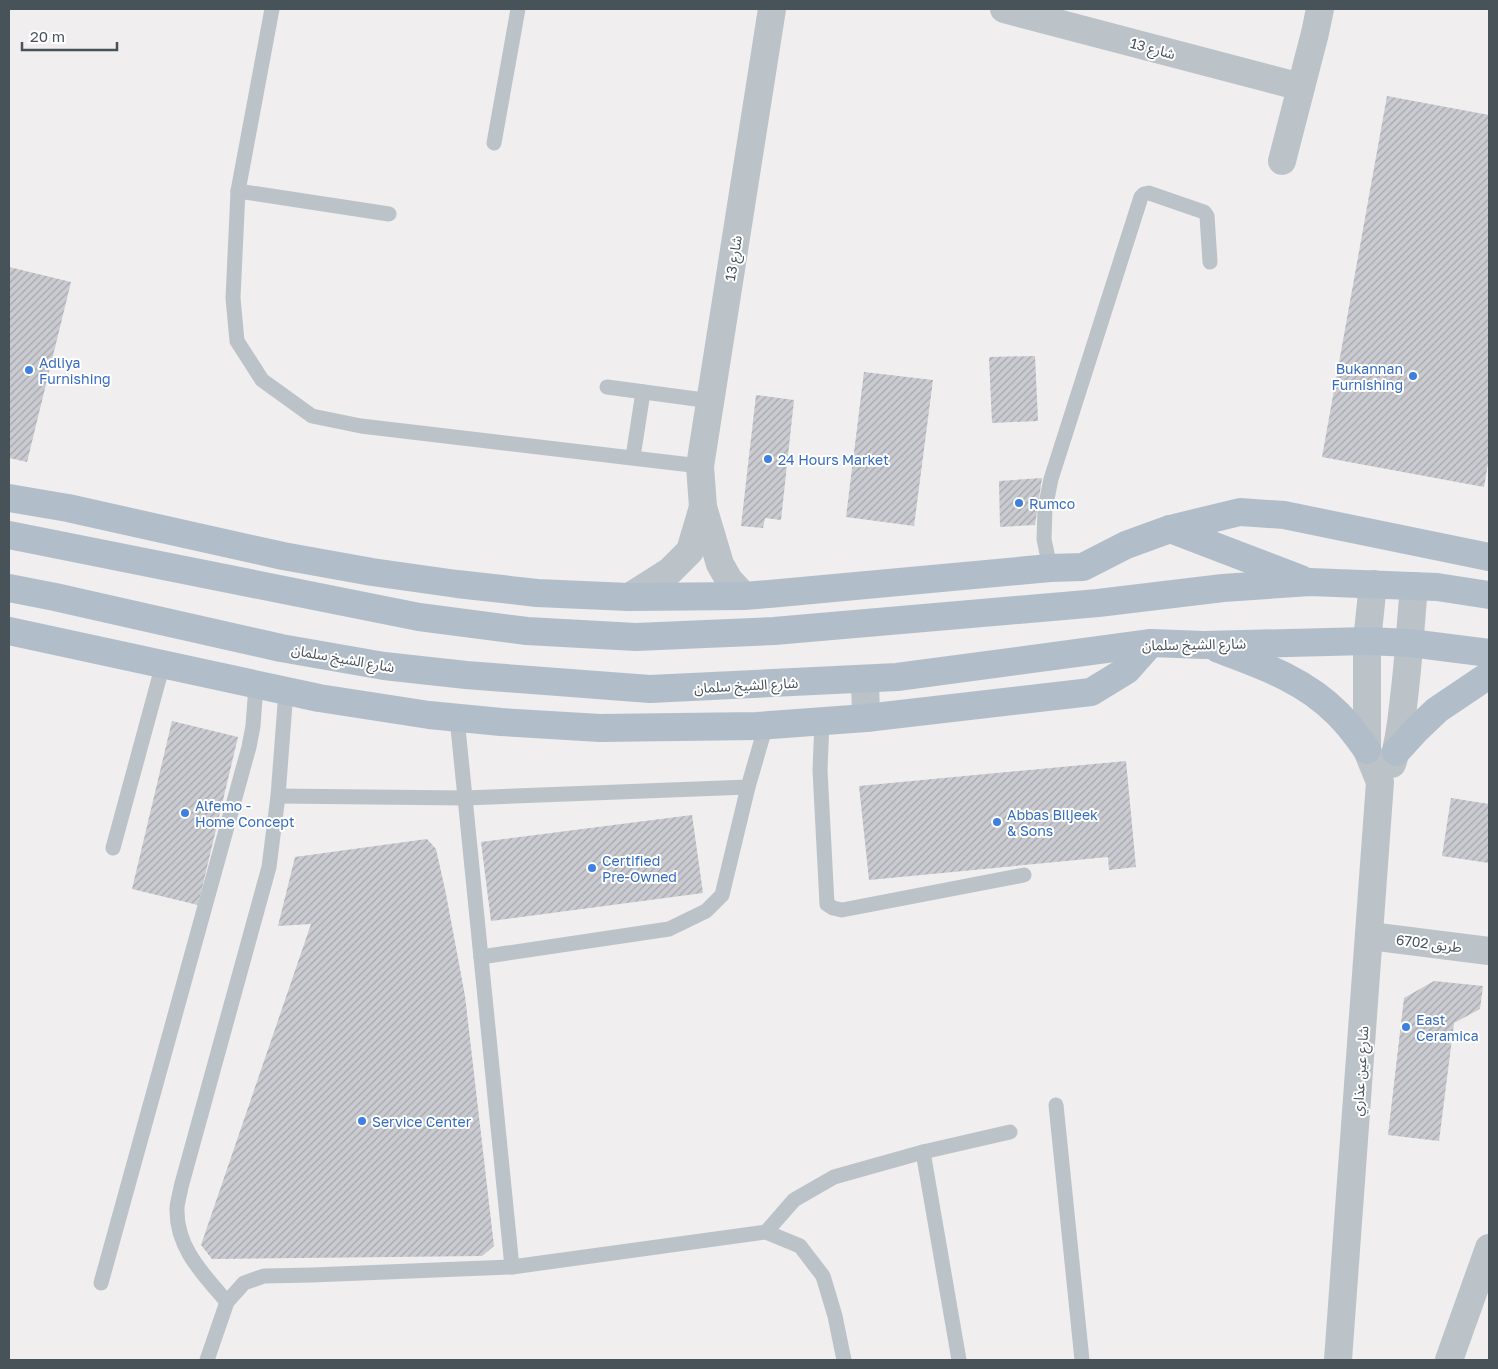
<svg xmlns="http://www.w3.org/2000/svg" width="1498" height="1369" viewBox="0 0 1498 1369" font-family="'Golos Text','Noto Sans Arabic',sans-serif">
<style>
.building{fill:url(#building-hatch)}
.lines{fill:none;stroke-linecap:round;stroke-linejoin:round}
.service{stroke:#bbc3c9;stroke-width:15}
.minor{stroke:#bbc3c9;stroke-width:28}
.primary{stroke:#b1bec9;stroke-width:28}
.shop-dot{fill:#3f7fe0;stroke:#fff;stroke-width:2}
.labels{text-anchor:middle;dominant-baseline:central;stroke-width:4;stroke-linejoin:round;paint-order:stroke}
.street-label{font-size:14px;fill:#485259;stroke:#fff}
.shop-label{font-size:14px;fill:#366cbe;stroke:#fff;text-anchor:start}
</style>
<defs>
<pattern id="building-hatch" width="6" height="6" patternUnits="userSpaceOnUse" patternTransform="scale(1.25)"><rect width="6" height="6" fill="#c9cbd0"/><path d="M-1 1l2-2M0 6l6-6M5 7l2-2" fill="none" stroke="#a5a7ac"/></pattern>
</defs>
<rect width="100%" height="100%" fill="#f0eeee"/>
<!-- building -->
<g class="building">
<polygon points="1387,96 1489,115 1489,457 1484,487 1322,457"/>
<polygon points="9,267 71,282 27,462 9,458"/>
<polygon points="1035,356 1038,421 992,423 989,357"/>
<polygon points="864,372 933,380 914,526 846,517"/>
<polygon points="756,395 794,400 781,520 765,518 763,528 741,526"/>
<polygon points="1042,478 1035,525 1000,527 999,481"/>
<polygon points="172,721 238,737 198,905 132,889"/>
<polygon points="1126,761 1136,867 1109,870 1108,857 869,880 859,786"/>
<polygon points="1451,798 1489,804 1489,863 1442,856"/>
<polygon points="692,815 703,893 491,921 481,842"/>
<polygon points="427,839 436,849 446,894 465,996 494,1246 482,1256 212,1259 201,1245 311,924 278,926 295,857"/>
<polygon points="1434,981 1483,986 1480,1009 1454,1023 1439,1141 1388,1135 1404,998"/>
</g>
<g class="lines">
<!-- service -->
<g class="service">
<polyline points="272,9 238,191 233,298 237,341 262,380 312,416 361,426 700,466"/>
<polyline points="494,143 518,9"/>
<polyline points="238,191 389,214"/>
<polyline points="607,387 711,401"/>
<polyline points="633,457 643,392"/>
<polyline points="1050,568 1044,539 1045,509 1051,479 1141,197 1144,194 1149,193 1204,212 1207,216 1210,262"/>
<polyline points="457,718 512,1267"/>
<polyline points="822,721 820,770 827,904 833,908 842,910 1024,875"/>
<polyline points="278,796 465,798 748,787"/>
<polyline points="113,848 163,664"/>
<polyline points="481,957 669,929 706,911 722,895 748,787 766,725"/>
<polyline points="1056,1105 1082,1360"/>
<polyline points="923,1152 1010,1132"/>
<polyline points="766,1232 794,1200 834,1177 923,1152 959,1360"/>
<polyline points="101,1283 249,747 253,726 256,685"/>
<path d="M227,1302C204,1275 176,1248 177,1209C177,1202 180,1194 181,1187L269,867L278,796L286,691"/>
<polyline points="207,1360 227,1302 244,1283 264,1276 312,1275 512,1267 766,1232 800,1246 823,1276 835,1316 844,1360"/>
</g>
<!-- minor -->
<g class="minor">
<polyline points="1004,9 1301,87"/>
<polyline points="1282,161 1315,33 1320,9"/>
<polyline points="744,596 729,580 720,564 703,507 700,466 772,9"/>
<polyline points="629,597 670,571 690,551 703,507"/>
<polyline points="865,679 866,718"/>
<path d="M1392,764C1400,741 1402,714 1405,689C1409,654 1411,620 1414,586"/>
<polyline points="1370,936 1489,951"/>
<polyline points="1338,1360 1380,782 1367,750 1367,641 1373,584"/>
<polyline points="1449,1360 1489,1248"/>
</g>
<!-- primary -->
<g class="primary">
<polyline points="9,498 68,508 283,556 372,572 457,584 537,593 629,597 744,596 769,594 1050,568 1083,567 1126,545 1170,529 1240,512 1284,515 1489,557"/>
<polyline points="1170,529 1301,579"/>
<polyline points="9,535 419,617 527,631 636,637 774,631 1098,603 1223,588 1310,582 1437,587 1489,595"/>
<polyline points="9,588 55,597 281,648 384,666 466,675 650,689 897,677 1151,643 1204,645 1367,641 1410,643 1489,653"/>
<polyline points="9,631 319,698 429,715 501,722 600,728 757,726 866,718 1091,692 1127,670 1151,643"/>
<path d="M1218,649C1261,665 1305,680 1338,714C1349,725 1358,737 1367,750"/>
<polyline points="1396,752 1416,730 1437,710 1483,679 1489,677"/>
</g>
</g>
<!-- markers -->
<g class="shop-dot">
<circle cx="29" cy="370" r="5"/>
<circle cx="1413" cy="376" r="5"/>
<circle cx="768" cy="459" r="5"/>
<circle cx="1019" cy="503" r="5"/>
<circle cx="185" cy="813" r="5"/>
<circle cx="997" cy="822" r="5"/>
<circle cx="592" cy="868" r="5"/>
<circle cx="1406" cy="1027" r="5"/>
<circle cx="362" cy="1121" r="5"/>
</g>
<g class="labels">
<!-- street labels -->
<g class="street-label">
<text transform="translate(1153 48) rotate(15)">شارع 13</text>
<text transform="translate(733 258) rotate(-81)">شارع 13</text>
<text transform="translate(1194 644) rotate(-1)">شارع الشيخ سلمان</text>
<text transform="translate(343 658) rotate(10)">شارع الشيخ سلمان</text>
<text transform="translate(746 685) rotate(-3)">شارع الشيخ سلمان</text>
<text transform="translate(1429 943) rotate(7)">طريق 6702</text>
<text transform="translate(1360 1071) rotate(-86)">شارع عين عذاري</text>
</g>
<!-- shop labels -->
<g class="shop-label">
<text x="39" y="362">Adliya<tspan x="39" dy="16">Furnishing</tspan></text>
<text x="1403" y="368" text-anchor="end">Bukannan<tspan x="1403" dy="16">Furnishing</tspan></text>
<text x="778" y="459">24 Hours Market</text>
<text x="1029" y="503">Rumco</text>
<text x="195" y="805">Alfemo -<tspan x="195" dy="16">Home Concept</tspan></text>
<text x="1007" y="814">Abbas Biljeek<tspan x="1007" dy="16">&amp; Sons</tspan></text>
<text x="602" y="860">Certified<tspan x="602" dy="16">Pre-Owned</tspan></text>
<text x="1416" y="1019">East<tspan x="1416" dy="16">Ceramica</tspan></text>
<text x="372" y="1121">Service Center</text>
</g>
</g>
<!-- border -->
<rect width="1498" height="1369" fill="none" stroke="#485259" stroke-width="20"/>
<!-- scale -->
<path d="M22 42v8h95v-8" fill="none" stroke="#485259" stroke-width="2.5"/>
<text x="30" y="42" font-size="15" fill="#485259" stroke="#ffffff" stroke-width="4" paint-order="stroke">20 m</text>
</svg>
